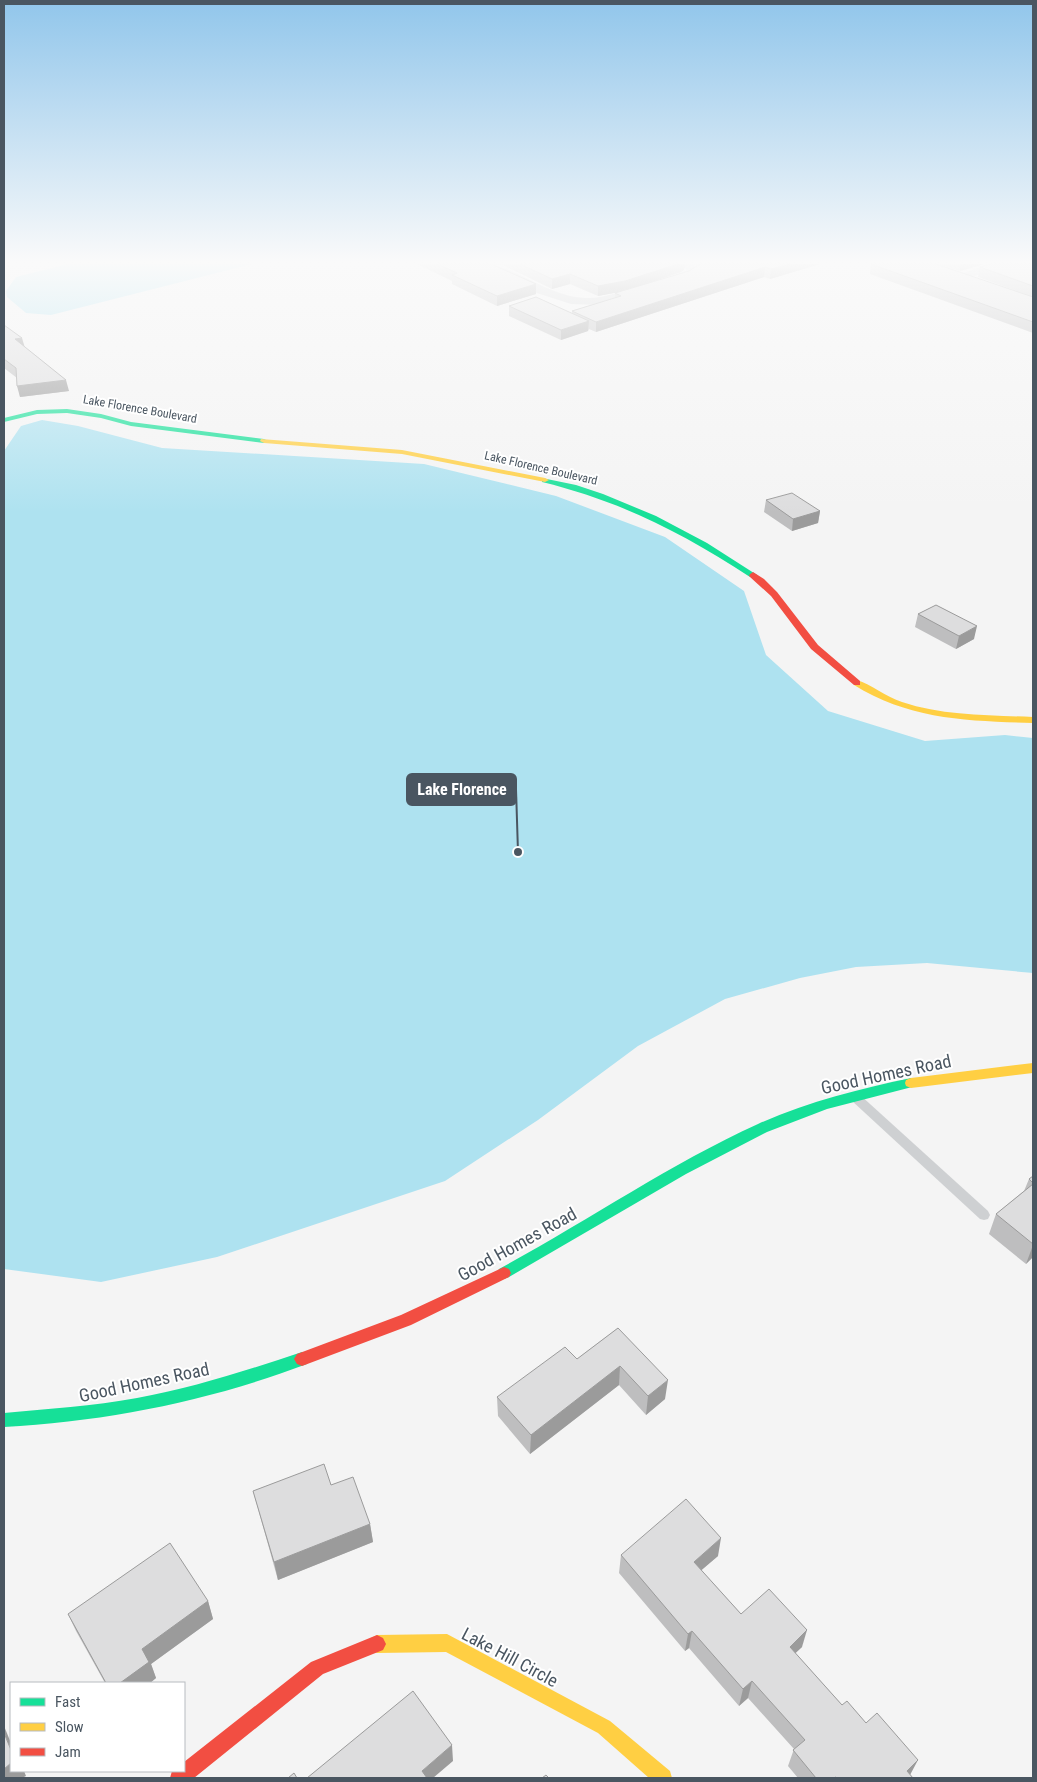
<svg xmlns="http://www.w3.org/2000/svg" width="1037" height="1782" viewBox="0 0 1037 1782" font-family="'Roboto Condensed',sans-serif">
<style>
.water{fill:#aee2f0}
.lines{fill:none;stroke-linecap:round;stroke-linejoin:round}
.lane{fill:#ced0d2;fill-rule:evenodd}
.street{fill:#ced0d2;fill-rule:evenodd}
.fast{fill:#16e098;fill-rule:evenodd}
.slow{fill:#ffcf43;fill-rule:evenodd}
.jam{fill:#f24e42;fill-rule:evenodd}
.wall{fill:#bebebf}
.shaded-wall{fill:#9b9b9b}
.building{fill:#ddddde;stroke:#9b9b9b}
.labels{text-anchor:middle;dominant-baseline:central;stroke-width:4;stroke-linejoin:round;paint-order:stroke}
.far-street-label{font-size:12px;fill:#4a5661;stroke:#fff}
.near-street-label{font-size:18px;fill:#4a5661;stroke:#fff}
.leader{fill:none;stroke:#4a5661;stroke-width:2}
.callout-dot{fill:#4a5661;stroke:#fff;stroke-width:2}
.callout{fill:#4a5661;stroke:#4a5661;stroke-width:2}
.callout-label{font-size:16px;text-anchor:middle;font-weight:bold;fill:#fff}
</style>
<rect width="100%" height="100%" fill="#f4f4f4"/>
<!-- water -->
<g class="water">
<polygon points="68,264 252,264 51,315 26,313 7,297 6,291 16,277"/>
<polygon points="42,420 78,426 162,448 424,464 556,496 665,537 744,591 766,655 828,711 925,741 1005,735 1033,738 1033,973 927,963 856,967 800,978 725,999 638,1046 538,1120 445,1181 217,1257 101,1282 4,1269 4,451 21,426"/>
</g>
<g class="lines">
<!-- lane -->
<polygon class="lane" points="855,1093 859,1094 988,1211 990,1215 988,1219 984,1220 980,1219 851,1100 849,1097 851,1094"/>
<!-- street -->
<g class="street">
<path d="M480,264C511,262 547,297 585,298C605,299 622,290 641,286L647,289L645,291L600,305L571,304L537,293Z"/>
<path d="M680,264H692L700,270C692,278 678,286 667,283L665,281L667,279L687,270Z"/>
<polygon points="990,264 1007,264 1005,266 965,279 961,280 955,277 957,275"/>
</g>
<!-- fast -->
<g class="fast">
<polygon points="67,409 101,414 131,422 264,439 268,441 264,443 131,426 101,418 67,413 37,414 4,422 4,418 37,410"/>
<path d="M542,478L576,485L603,494L656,516L707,543L757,575L756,577H750C683,533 620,501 542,482Z"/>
<path d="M911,1078L916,1080L917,1083L916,1086L827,1109L767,1132L686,1174L509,1277L504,1279L499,1277L497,1273L499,1269C586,1222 668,1165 758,1124C807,1102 859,1089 911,1078Z"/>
<path d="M302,1352L307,1354L310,1359L307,1364C209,1401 108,1421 4,1427V1413C48,1409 93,1406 137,1398C193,1388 248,1370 302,1352Z"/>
</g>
<!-- slow -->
<g class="slow">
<polygon points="261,439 402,450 545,478 549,480 545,482 402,454 264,443 260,441"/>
<path d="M857,680C871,684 886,697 902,702C944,716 989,715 1033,717V723C969,721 910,720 854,685V681Z"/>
<polygon points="1033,1063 1033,1073 911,1088 906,1086 905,1083 906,1080 911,1078"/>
<polygon points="447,1634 610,1721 670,1771 672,1778 649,1778 598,1733 446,1652 377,1653 371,1650 368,1644 371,1638 377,1635"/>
</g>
<!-- jam -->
<g class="jam">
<polygon points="753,572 764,579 777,592 818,645 860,681 860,685 854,685 811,649 771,596 750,577 749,575"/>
<polygon points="504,1267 509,1269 511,1273 509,1277 411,1325 302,1366 297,1364 294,1359 297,1354 401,1315"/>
<polygon points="377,1635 383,1638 386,1644 383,1650 323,1674 194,1778 170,1778 172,1771 184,1771 184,1762 311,1662"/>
</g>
</g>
<!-- wall -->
<g class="wall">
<polygon points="417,264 685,264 684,270 681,272 646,284 689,271 697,266 694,264 820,264 770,279 764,277 596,332 589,329 588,331 561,340 509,316 509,306 572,314 572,311 615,298 615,293 618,292 598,296 570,284 552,289 503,265 492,264 536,284 536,294 497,306 452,284 452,281"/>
<polygon points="871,264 1033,297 1033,333 870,274"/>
<polygon points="938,264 984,264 960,271"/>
<polygon points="1033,264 1033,297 978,277 980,267"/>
<polygon points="4,325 24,347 69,391 20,397 17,378 4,368"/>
<polygon points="766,500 820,511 818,523 792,531 764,512"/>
<polygon points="918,614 974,639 956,649 915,627"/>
<polygon points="1033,1176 1033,1257 1026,1264 989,1234 996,1214 1024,1191 1029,1179"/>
<polygon points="618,1328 665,1399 646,1415 619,1385 530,1454 498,1416 497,1397 577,1359"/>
<polygon points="331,1485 370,1524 373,1542 278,1580 253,1491"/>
<polygon points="621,1555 718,1556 701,1570 741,1614 802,1647 795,1653 842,1705 913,1778 798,1778 788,1766 794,1749 748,1698 739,1706 689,1648 685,1651 619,1573"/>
<polygon points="208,1601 213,1619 151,1664 156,1678 150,1683 105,1683 76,1631 68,1614"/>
</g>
<!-- shaded-wall -->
<g class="shaded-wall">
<polygon points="678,264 685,264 684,270 681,272 625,291 598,296 598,286"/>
<polygon points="790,264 820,264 770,279 771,269"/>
<polygon points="961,264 984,264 960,271"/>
<polygon points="765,267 764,277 596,332 596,322"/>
<polygon points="570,274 570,284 552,289 552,279"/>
<polygon points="536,284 536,294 497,306 497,296"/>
<polygon points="589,321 588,331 561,340 561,330"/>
<polygon points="22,338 25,348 15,339"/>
<polygon points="66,380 69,391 20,397 17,386"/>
<polygon points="820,511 818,523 792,531 793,519"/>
<polygon points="977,626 974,639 956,649 959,636"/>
<polygon points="1033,1245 1033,1257 1026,1264"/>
<polygon points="620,1366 619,1385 530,1454 531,1435"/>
<polygon points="668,1380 665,1399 646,1415 648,1396"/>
<polygon points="370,1524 373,1542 278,1580 274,1562"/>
<polygon points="721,1538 718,1556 690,1580 694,1562"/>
<polygon points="208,1601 213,1619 151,1664 156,1678 150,1683 120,1683 142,1649"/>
<polygon points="807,1630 802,1647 784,1664 790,1647"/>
<polygon points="692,1631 689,1648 685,1651 688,1634"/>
<polygon points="752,1681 748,1698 739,1706 743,1689"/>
<polygon points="4,1726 11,1743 11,1750 4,1733"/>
<polygon points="452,1745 453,1761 433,1778 423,1778 422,1771"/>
<polygon points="918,1760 910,1775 907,1771"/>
<polygon points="11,1763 11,1771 24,1771 26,1776 22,1778 4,1778 4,1769"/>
</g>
<!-- building -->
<g class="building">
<polygon points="437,264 491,264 536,284 497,296 452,275 457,273"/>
<polygon points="520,264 678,264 625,281 598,286 570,274 552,279"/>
<polygon points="700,264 790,264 771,269 765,267 596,322 572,311 621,296 615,293 689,271"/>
<polygon points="871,264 936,264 1033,297 1033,322"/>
<polygon points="990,264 1033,264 1033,286 980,267"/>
<polygon points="536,297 589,321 561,330 509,306"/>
<polygon points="4,325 22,338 15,339 66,380 17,386 16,368 4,359"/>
<polygon points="792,493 820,511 793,519 766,500"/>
<polygon points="936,605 977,626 959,636 918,614"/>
<polygon points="1033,1176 1033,1183 1029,1179"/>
<polygon points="1033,1184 1033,1244 996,1214"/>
<polygon points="618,1328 668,1380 648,1396 620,1366 531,1435 497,1397 565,1347 577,1359"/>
<polygon points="324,1464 331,1485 353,1477 370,1524 274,1562 253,1491"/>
<polygon points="686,1499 721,1538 694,1562 741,1614 769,1589 807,1630 790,1647 842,1705 847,1701 866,1723 877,1713 918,1760 907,1771 913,1778 836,1778 836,1777 834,1778 816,1778 793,1750 805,1740 752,1681 743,1689 692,1631 688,1634 621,1555"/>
<polygon points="170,1543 208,1601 142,1649 149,1662 120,1683 106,1683 68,1614"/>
<polygon points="413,1691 452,1745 422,1771 427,1778 307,1778"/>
<polygon points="4,1733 11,1750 11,1763 4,1769"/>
<polygon points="294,1773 297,1778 288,1778"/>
<polygon points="546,1775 549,1778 542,1778"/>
</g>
<!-- sky -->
<linearGradient id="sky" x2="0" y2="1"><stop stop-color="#91c6eb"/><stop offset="0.51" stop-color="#fafafa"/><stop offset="1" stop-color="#fafafa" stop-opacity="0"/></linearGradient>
<rect width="1037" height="513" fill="url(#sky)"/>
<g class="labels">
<!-- far-street labels -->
<g class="far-street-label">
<text transform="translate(140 409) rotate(10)">Lake Florence Boulevard</text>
<text transform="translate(541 468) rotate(13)">Lake Florence Boulevard</text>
</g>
<!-- near-street labels -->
<g class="near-street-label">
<text transform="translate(886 1074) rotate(-12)">Good Homes Road</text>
<text transform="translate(517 1244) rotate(-29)">Good Homes Road</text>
<text transform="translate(144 1382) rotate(-12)">Good Homes Road</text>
<text transform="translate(510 1657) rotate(28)">Lake Hill Circle</text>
</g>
</g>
<!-- callouts -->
<path class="leader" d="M518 852L516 789"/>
<circle class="callout-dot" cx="518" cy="852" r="5"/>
<rect class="callout" x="407" y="774" width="109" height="31" rx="5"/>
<g class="callout-label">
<text x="462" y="795">Lake Florence</text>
</g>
<!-- border -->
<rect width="1037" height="1782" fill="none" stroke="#4a5661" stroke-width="10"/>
<!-- legend -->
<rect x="10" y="1682" width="175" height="90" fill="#ffffff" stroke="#b7bbc0"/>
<rect x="20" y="1698" width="25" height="8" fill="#16e098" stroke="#b7bbc0"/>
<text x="55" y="1707" font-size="15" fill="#4a5661">Fast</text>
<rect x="20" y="1723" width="25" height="8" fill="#ffcf43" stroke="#b7bbc0"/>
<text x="55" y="1732" font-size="15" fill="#4a5661">Slow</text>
<rect x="20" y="1748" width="25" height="8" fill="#f24e42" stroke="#b7bbc0"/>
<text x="55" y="1757" font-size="15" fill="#4a5661">Jam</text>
</svg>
